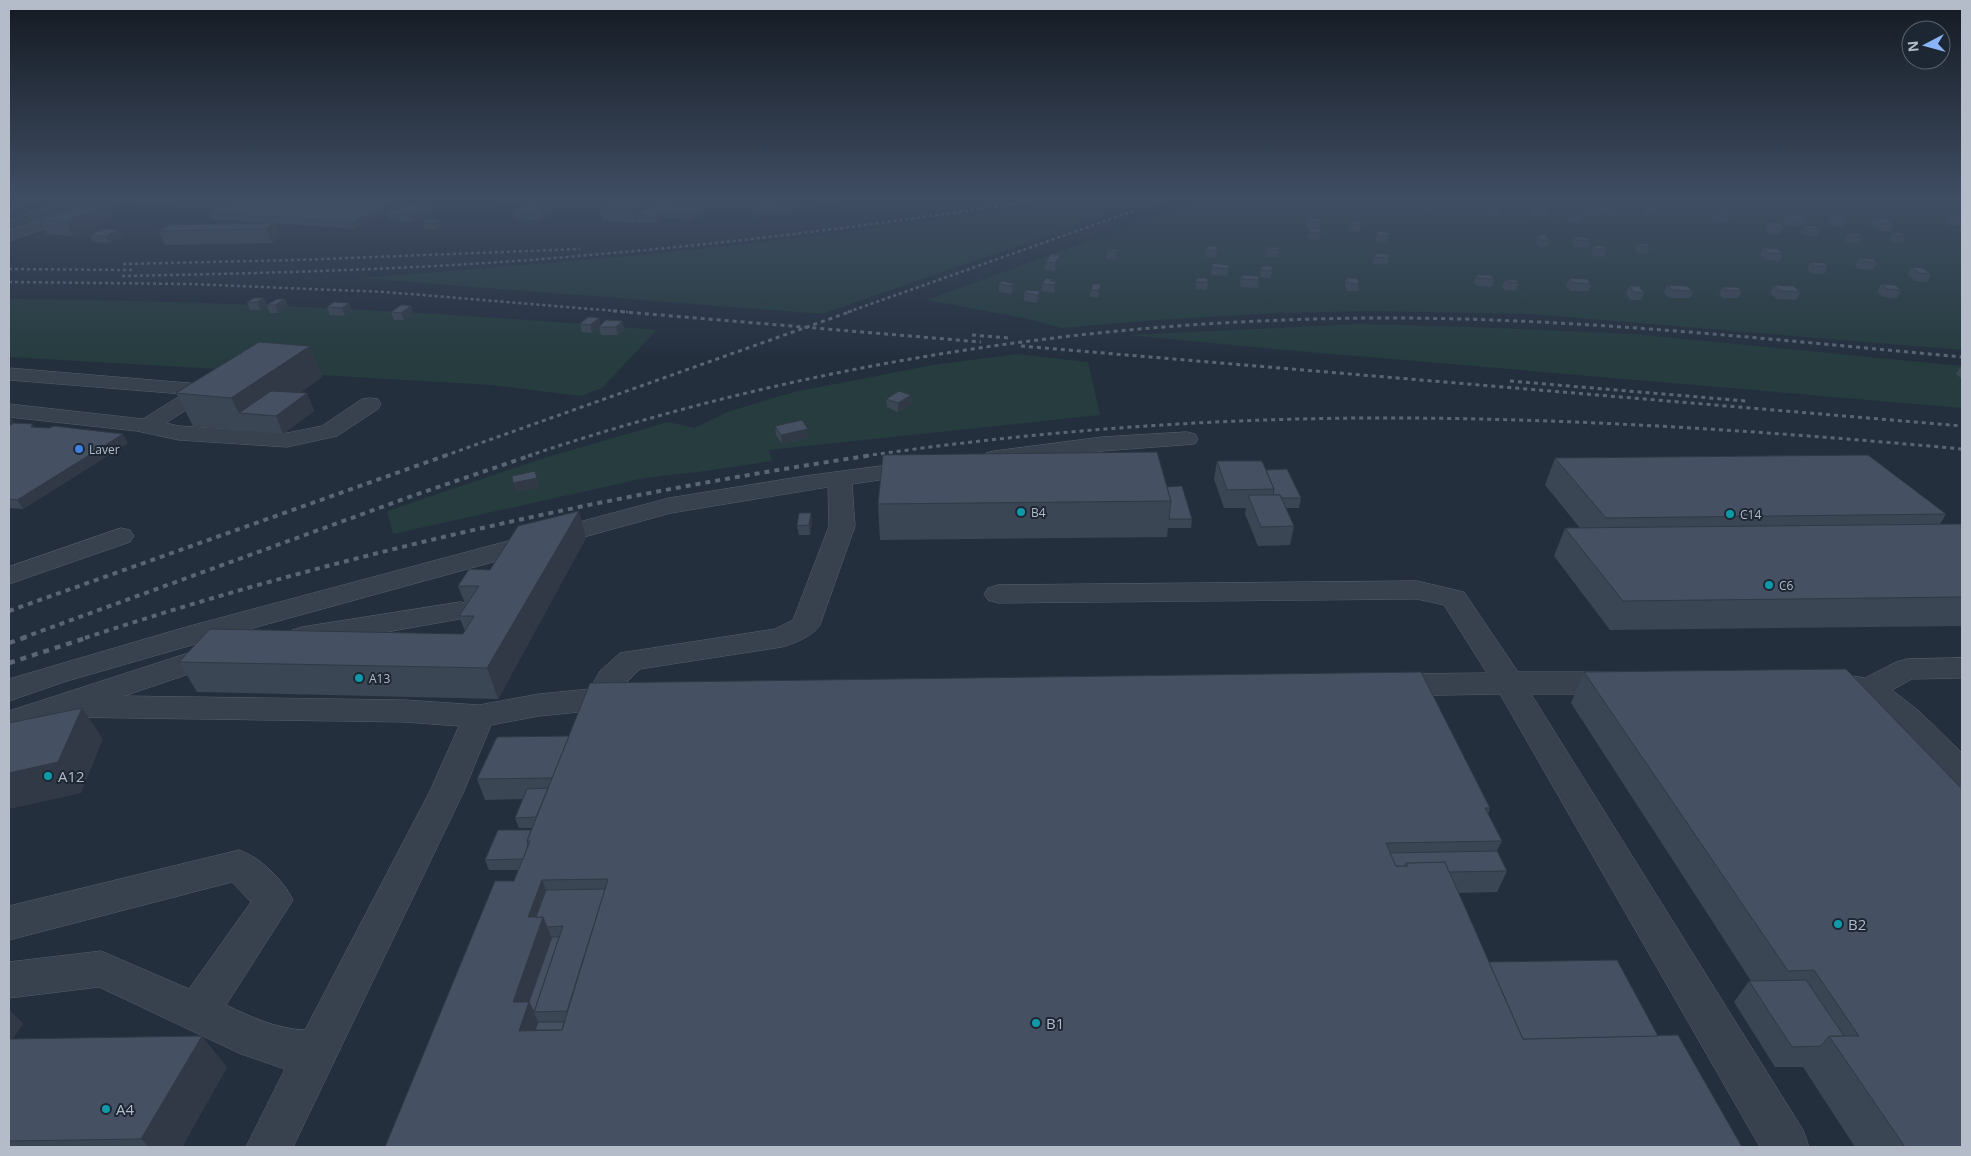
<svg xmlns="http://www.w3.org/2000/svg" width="1971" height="1156" viewBox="0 0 1971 1156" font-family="'Open Sans',sans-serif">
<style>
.green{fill:#263c3f}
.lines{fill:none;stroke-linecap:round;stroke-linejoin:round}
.minor-casing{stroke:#565f6c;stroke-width:1}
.minor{fill:#38414e;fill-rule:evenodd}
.tram{stroke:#5a6575;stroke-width:1}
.rail-far3{stroke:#5a6575;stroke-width:2.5;stroke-dasharray:3 3;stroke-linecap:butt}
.rail-far2{stroke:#5a6575;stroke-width:3;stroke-dasharray:4 4;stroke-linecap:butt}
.rail-far1{stroke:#5a6575;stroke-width:4;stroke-dasharray:5 5;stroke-linecap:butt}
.rail{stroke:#5a6575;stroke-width:4.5;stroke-dasharray:6 6;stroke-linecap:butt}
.wall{fill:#3b4654}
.shaded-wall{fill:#303945}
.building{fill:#455162;stroke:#303945;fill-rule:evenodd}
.shop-dot{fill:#3f7fe0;stroke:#1d2633;stroke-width:2}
.culture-dot{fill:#0f9aa8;stroke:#1d2633;stroke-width:2}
.labels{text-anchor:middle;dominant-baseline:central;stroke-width:4;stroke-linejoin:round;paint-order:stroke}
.poi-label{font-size:12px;fill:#b4bcc9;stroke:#1d2633;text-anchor:start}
.near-poi-label{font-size:15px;fill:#b4bcc9;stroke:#1d2633;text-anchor:start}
</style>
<rect width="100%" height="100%" fill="#242f3e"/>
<!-- green -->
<g class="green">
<polygon points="9,198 48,198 9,212"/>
<polygon points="77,198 105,198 9,231 9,223"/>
<path d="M1077,198H1156L822,314L360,278C600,260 839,240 1077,198Z"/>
<polygon points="1207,198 1962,198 1962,350 1530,314 1372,311 1275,313 1157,320 1061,328 1028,319 927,300"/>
<path d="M9,299C225,301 441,312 657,330L602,388L581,396L492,385L9,357Z"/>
<polygon points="1359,324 1472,327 1634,334 1962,366 1962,408 1275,349 1127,335"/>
<polygon points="1017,354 1088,362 1100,415 769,450 772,461 706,471 645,478 393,534 387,511 541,459 668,422 694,428 730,411 794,392 933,365"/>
</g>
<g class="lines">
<!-- minor casing -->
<g class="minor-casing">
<g id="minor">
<polygon points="105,198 184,198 225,201 230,202 232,205 230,208 225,209 122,201 9,241 9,231"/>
<polygon points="606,198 677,198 752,203 771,200 774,198 789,198 781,207 752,211 613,202 608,201"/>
<polygon points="9,368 212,385 216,389 212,393 166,423 179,426 287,433 322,426 362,399 370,398 378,399 381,404 378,409 337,436 287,447 179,440 137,431 9,417 9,404 143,419 183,394 9,380"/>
<polygon points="1187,432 1195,434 1198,439 1195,444 1102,451 994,465 986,463 982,458 986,453 994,451 1102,437"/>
<path d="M919,461L927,463L931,468L927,473L852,484L855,526L820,625C812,637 795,643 782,647L640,669L622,687L631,689L636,697L631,705L620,708L539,716L491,725L464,791L293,1147H246L285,1069L241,1054L99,987L9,998V962L101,951L189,989L251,902L232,882L9,940V906L239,850C260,857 283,880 293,900L226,1005C251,1017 277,1029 305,1030L430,791L459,726L405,722L62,717L9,734V711L216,644L227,647L231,654L227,661L124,696L405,700L479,705L539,694L590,689L600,671L620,653L775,629L793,620L829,526L828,487L671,513L206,641L67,681L9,701V679L186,627L669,498L805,476Z"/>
<polygon points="121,528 130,530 134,536 130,542 9,584 9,567"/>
<polygon points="1417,581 1464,592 1518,672 1617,672 1628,676 1633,683 1628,690 1617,694 1531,694 1803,1130 1809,1147 1760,1147 1500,694 1390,696 1379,692 1374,685 1379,678 1390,674 1487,673 1444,605 1417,599 998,603 988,600 984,594 988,588 998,585"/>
<polygon points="461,602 471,605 475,611 471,617 302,647 292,644 287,637 292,630 302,627"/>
<polygon points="1962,658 1962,678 1912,679 1892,690 1919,711 1962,753 1962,787 1950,783 1897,727 1860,698 1816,690 1811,683 1816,676 1827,672 1865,678 1896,662 1907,659"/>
</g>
</g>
<!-- minor -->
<use href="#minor" class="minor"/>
<!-- tram -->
<polyline class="tram" points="9,221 72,198"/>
<!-- rail-far3 -->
<g class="rail-far3">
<polyline points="123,264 296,260 580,249"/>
<polyline points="9,269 132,270"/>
<path d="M122,276C278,273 435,269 590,255C745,242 898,222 1051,198"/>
<polyline points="9,282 189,284 385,292 628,312"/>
<polyline points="848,312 1170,198"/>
</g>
<!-- rail-far2 -->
<g class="rail-far2">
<polyline points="613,311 981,342"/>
<polyline points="972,335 1009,338"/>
<polyline points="1021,346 1962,426"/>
<polyline points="1510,381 1746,401"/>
<polyline points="444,456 852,311"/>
<path d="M528,456C801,364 1085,320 1373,318C1570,317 1766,339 1962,357"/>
<path d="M865,456C1043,430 1224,417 1405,418C1591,419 1777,432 1962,449"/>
</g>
<!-- rail-far1 -->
<g class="rail-far1">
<polyline points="9,611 447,455"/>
<polyline points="22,638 412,496 532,455"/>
<path d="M85,638C342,553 606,495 873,455"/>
</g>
<!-- rail -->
<g class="rail">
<polyline points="9,643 26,637"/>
<polyline points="9,663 89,637"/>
</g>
</g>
<!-- wall -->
<g class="wall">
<polygon points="241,198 405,198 407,202 354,229 275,223 280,237 272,243 165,245 159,231 266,223 211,219 208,212"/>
<polygon points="486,198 607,198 608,202 650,198 651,204 704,212 693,220 663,218 657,223 638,222 636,223 603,221 600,209 597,211 560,208 554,212 545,211 546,217 541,220 514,219 512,212 526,203 487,200"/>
<polygon points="814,198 864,198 820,204"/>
<polygon points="1265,198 1279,198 1278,200 1265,199"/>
<polygon points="1304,198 1311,198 1310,203 1303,203"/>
<polygon points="1339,198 1351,198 1350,207 1338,206 1338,203"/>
<polygon points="1489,198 1499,198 1497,204 1489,204"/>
<polygon points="1528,198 1542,202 1541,208 1550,212 1548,219 1531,218 1530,214 1531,208 1527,208 1526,205"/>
<polygon points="1766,198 1782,198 1781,200 1767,199"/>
<polygon points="1841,198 1855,198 1852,205 1845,204 1840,201"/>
<polygon points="1910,198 1939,198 1938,200 1931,202 1926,200 1924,204 1920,205 1909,202"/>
<polygon points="1428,199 1436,204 1434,211 1427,210 1426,206"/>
<polygon points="432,203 434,210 412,222 389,220 387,213"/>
<polygon points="1602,203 1616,208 1614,215 1596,214 1595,213 1594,216 1585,215 1582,212 1584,205 1595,207 1596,204 1602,204"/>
<polygon points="1647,204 1656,208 1654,215 1645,214 1644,211"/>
<polygon points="1489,205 1502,209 1500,216 1488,215 1487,212"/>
<polygon points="106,206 113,219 73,236 47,234 39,220"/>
<polygon points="1715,211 1730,215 1727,222 1716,221 1712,218"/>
<polygon points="1569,212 1584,215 1581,222 1568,221 1567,219"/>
<polygon points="1786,215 1805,219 1802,226 1787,226 1783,222"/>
<polygon points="1831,216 1846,220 1842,227 1832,226 1828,223"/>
<polygon points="1948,216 1962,217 1962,223 1961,225 1951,225 1944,222"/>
<polygon points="1307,218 1321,222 1319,229 1321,233 1319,240 1308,239 1310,228 1306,228 1306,225"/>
<polygon points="1874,218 1894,224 1891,231 1878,231 1870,225"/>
<polygon points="439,220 441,227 436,230 425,229 423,222"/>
<polygon points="1350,221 1361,225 1359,232 1348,231"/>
<polygon points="1769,222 1783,227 1780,234 1770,234 1766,229"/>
<polygon points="1804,225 1820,229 1817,236 1804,235 1800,232"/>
<polygon points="119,230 123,237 109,243 93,242 90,235"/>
<polygon points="1377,231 1389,236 1387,243 1376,242 1376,238"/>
<polygon points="1893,232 1906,236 1902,243 1894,243 1889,239"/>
<polygon points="1848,233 1863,237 1859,244 1848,243 1845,240"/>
<polygon points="1538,234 1549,240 1547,247 1539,247 1536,242"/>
<polygon points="1574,236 1590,241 1588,248 1574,247 1572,244"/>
<polygon points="1638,243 1650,247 1647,254 1637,253 1635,250"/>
<polygon points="1593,245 1607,249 1604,257 1593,256 1591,252"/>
<polygon points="1218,247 1215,258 1205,257 1206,250"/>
<polygon points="1267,247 1279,250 1277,257 1266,257"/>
<polygon points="1763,248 1783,254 1780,261 1765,260 1760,255"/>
<polygon points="1118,250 1117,257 1115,260 1106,259 1107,251"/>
<polygon points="1375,253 1389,258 1387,265 1373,264 1373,261"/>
<polygon points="1060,255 1060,262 1055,271 1045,270 1046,262"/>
<polygon points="1859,258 1877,263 1873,270 1858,269 1855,266"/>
<polygon points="1810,262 1828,266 1824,274 1811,273 1807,270"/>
<polygon points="1212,263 1229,265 1227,276 1211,275"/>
<polygon points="1261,266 1272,271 1270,278 1260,277"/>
<polygon points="1911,267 1931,274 1927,282 1915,281 1907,274"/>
<polygon points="1241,275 1259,280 1258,288 1241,287 1240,283"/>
<polygon points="1476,275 1494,279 1492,287 1476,286 1474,283"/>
<polygon points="1196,278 1208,282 1207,290 1196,289"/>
<polygon points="1346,278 1359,284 1358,291 1347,291 1345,286"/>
<polygon points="1569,278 1591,284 1589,291 1571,291 1566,286"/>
<polygon points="1052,279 1051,281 1057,289 1054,293 1042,291 1042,284"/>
<polygon points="1505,280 1518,283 1516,291 1504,290 1502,287"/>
<polygon points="999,284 1015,284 1015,292 1012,294 999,292"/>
<polygon points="1101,284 1100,292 1098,298 1090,297 1091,290"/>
<polygon points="1881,284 1901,290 1897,298 1883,297 1877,292"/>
<polygon points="1667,285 1693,291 1690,298 1670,298 1664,293"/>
<polygon points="1774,285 1800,292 1796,300 1777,299 1770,293"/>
<polygon points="1629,286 1644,293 1641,300 1631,300 1626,294"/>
<polygon points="1722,287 1742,291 1738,298 1723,298 1719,295"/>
<polygon points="1040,291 1040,299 1037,303 1024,301 1024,293"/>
<polygon points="254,298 267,305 285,299 288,307 278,313 270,313 267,306 260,310 250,310 247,302"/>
<polygon points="334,302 352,311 345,316 330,315 327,307"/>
<polygon points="411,306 413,314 404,320 394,320 391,312"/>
<polygon points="599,318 600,326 622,321 624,329 618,335 601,335 599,327 592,333 582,332 580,324"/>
<polygon points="310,346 322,377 300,393 307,393 314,411 283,434 193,426 176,393"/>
<polygon points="1961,366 1962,366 1962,379 1956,374"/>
<polygon points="911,395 912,404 898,412 887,407 886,399"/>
<polygon points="9,414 14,423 35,427 128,443 23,509 9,508"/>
<polygon points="775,426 809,438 782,444 776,435"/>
<polygon points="1555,458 1946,514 1940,524 1962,524 1962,626 1610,630 1554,556 1565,528 1580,528 1545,485"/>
<polygon points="1217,461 1266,470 1301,498 1299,508 1286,508 1294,526 1290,545 1258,546 1245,514 1246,508 1224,508 1214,479"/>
<polygon points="1167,487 1192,519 1191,528 1168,528 1167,537 880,540 878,504"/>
<polygon points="812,522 810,535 799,535 797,526"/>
<polygon points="586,538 498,699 197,692 179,662 463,634 465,631 459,616 466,606 458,586 490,570"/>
<polygon points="1584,672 1962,1147 1855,1147 1803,1067 1775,1067 1734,1002 1749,981 1751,981 1571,703"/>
<polygon points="497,737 1490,808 1488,814 1502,841 1497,851 1507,871 1497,892 1458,893 385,1147 514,881 518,870 489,870 485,860 531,830 532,828 519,828 515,818 523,799 485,800 477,779"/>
<polygon points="9,1010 23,1024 12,1039 227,1067 182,1147 9,1147"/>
</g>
<!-- shaded-wall -->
<g class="shaded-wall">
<polygon points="400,198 405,198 407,202 354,229 352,222"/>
<polygon points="604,198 607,198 608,203 600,208 600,209 597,211 595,204"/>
<polygon points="650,198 653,211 637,215 638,222 636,223 633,210"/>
<polygon points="820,198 864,198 820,204"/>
<polygon points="1923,198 1927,198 1924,204 1920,205"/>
<polygon points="1933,198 1939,198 1938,200 1931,202"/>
<polygon points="558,202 560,208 554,212 552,205"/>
<polygon points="432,203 434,210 412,222 410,215"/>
<polygon points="543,205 546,217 541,220 540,214 536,210"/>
<polygon points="703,205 704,212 693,220 692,214"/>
<polygon points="106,206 113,219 73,236 66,222"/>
<polygon points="802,206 802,212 753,217 752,210"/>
<polygon points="662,212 663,218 657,223 656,216"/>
<polygon points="439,220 441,227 436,230 434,223"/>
<polygon points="274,223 280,237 272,243 266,229"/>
<polygon points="119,230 123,237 109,243 105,236"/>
<polygon points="1118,250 1117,257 1115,260 1116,252"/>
<polygon points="1060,255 1060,262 1055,271 1055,263"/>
<polygon points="1057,281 1057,289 1054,293 1054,285"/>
<polygon points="1015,284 1015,292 1012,294 1012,286"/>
<polygon points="1101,284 1100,292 1098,298 1099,290"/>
<polygon points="1040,291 1040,299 1037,303 1038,295"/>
<polygon points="264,298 267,306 260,310 257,302"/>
<polygon points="285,299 288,307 278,313 275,305"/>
<polygon points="349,303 352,311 345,316 342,308"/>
<polygon points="411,306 413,314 404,320 401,313"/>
<polygon points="599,318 600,326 592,333 590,325"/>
<polygon points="622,321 624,329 618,335 616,327"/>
<polygon points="310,346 322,377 268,416 239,413 231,398"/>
<polygon points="307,393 314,411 283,434 276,416"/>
<polygon points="911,395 912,404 898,412 898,403"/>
<polygon points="9,414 19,432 9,438"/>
<polygon points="808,429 809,438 782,444 781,435"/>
<polygon points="123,434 128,443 23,509 17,500"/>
<polygon points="537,478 540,487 516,493 513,483"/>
<polygon points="579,511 586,538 498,699 487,668"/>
<polygon points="811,513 812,522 810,535 809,525"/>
<polygon points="82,708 103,739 81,793 9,809 9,773"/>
<polygon points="542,880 554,912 547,927 556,948 534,1013 543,1033 519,1031 513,1002 528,917"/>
<polygon points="9,1010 23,1024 9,1043"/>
<polygon points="202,1036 227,1067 182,1147 149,1147 141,1139"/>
</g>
<!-- building -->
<g class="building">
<polygon points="241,198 400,198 352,222 208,212"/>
<polygon points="535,198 604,198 595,204 558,202 552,205 543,205 536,210 544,210 540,214 512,212"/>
<polygon points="614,198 650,198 633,210 600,208"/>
<polygon points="1339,198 1351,198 1351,200 1340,199"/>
<polygon points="1528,198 1541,199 1542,202 1529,201"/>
<polygon points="795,199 799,200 802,206 752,210 750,204"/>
<polygon points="1428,199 1435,200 1436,204 1429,203"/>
<polygon points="409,202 432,203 410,215 387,213"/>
<polygon points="654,202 703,205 692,214 662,212 656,216 637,215"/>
<polygon points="1602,203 1613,203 1616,208 1598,207 1596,204 1604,204"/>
<polygon points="88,204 106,206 66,222 39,220 48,217 54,217"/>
<polygon points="1647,204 1655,205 1656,208 1648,207"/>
<polygon points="1489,205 1502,206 1502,209 1489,208"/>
<polygon points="1584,205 1593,206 1596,209 1587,209"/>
<polygon points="1532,208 1548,209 1550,212 1534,211"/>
<polygon points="1715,211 1726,211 1730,215 1719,214"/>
<polygon points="1569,212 1582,213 1584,215 1571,215"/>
<polygon points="1786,215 1802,216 1805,219 1790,219"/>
<polygon points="1957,215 1962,217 1962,218 1955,218 1948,216"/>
<polygon points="1831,216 1842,217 1846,220 1835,219"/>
<polygon points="1307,218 1320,219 1321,222 1307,221"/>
<polygon points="1874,218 1887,219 1894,224 1881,224"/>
<polygon points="427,219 439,220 434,223 423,222"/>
<polygon points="1350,221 1360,222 1361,225 1350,224"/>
<polygon points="1769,222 1779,223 1783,227 1773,227"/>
<polygon points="274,223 266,229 159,231 169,225"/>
<polygon points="1804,225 1816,226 1820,229 1807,228"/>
<polygon points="1310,228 1321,229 1321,233 1309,232"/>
<polygon points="104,229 119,230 105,236 90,235"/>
<polygon points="1377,231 1388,232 1389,236 1378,235"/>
<polygon points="1893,232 1901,233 1906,236 1898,236"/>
<polygon points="1848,233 1859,234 1863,237 1852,236"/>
<polygon points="1538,234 1546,235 1549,240 1541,240"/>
<polygon points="1574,236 1588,238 1590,241 1576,240"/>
<polygon points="1638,243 1648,244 1650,247 1640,246"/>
<polygon points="1593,245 1604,246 1607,249 1595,249"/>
<polygon points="1207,246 1218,247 1216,251 1206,250"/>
<polygon points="1267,247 1278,247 1279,250 1267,249"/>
<polygon points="1763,248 1778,249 1783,254 1769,253"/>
<polygon points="1108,249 1118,250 1116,252 1107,251"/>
<polygon points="1375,253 1388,254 1389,258 1375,257"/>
<polygon points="1051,254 1060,255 1055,263 1046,262"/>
<polygon points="1859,258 1873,259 1877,263 1862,261"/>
<polygon points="1810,262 1824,263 1828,266 1814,266"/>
<polygon points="1212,263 1229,265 1228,269 1212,267"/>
<polygon points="1261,266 1272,266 1272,271 1261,270"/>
<polygon points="1911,267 1923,268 1931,274 1919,273"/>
<polygon points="1241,275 1258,276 1259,280 1242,279"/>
<polygon points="1476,275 1491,275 1494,279 1479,278"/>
<polygon points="1046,278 1052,279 1050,281 1057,281 1054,285 1042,284"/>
<polygon points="1196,278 1207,278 1208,282 1197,282"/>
<polygon points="1346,278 1357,278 1359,284 1349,283"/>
<polygon points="1569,278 1587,279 1591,284 1573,283"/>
<polygon points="1505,280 1516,280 1518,283 1506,282"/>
<polygon points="1002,281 1015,284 1012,286 999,284"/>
<polygon points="1093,284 1101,284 1099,290 1091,290"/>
<polygon points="1881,284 1895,285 1901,290 1887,289"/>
<polygon points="1667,285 1687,286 1693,291 1673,290"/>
<polygon points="1774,285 1794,286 1800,292 1780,291"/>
<polygon points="1629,286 1639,286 1644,293 1634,292"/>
<polygon points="1722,287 1737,287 1742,291 1726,290"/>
<polygon points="1027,290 1040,291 1038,295 1024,293"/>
<polygon points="254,298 264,298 257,302 247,302"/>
<polygon points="277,299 285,299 275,305 267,305"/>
<polygon points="334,302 349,303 342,308 327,307"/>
<polygon points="401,305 411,306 401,313 391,312"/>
<polygon points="588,317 599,318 590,325 580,324"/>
<polygon points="606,320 622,321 616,327 599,327"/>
<polygon points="259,342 310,346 231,398 176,393"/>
<polygon points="271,391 307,393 276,416 239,413"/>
<polygon points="899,391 911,395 898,403 886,399"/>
<polygon points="802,420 808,429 781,435 775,426"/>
<polygon points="14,423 33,424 31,427 49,428 54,426 123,434 17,500 9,499 9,426"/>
<polygon points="1157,452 1171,501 878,504 883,455"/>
<polygon points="1868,455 1946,514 1606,518 1555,458"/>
<polygon points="1217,461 1262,461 1274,489 1227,490"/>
<polygon points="1287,469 1301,498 1282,498 1280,495 1273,495 1274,489 1266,470"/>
<polygon points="535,471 537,478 513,483 512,476"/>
<polygon points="1182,486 1192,519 1169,519 1171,501 1167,487"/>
<polygon points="1248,495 1280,495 1294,526 1261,527"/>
<polygon points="579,511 487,668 179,662 210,629 463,634 474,616 459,616 479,586 458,586 469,569 490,570 518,526"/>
<polygon points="799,513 811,513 809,525 797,526"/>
<polygon points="1962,524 1962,597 1623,601 1565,528"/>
<polygon points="1846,669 1962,789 1962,1147 1905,1147 1829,1036 1859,1036 1814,970 1788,971 1584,672"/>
<path d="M1421,672L1490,808H1485L1502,841L1386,843L1396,866H1408L1406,863L1445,862L1523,1039L1678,1035L1742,1147H385L495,881H514L530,841H527L590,683ZM608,879L562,1030L519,1031L529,1002H513L543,917H528L542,880Z"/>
<polygon points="82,708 58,762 9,773 9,723"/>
<polygon points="569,736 552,778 477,779 497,737"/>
<polygon points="548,788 536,817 515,818 527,789"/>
<polygon points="498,830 531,830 527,841 528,845 523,859 485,860"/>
<polygon points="1497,851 1507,871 1449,872 1445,862 1406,863 1405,866 1396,866 1390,853"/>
<polygon points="605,889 567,1011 534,1012 563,926 547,927 543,917 536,917 546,890"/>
<polygon points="552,937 559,937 534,1012 529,1002"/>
<polygon points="1617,960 1658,1036 1523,1039 1489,962"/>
<polygon points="1806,980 1844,1036 1829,1036 1821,1046 1792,1047 1749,981"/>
<polygon points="538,1022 564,1022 562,1030 535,1030"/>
<polygon points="202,1036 141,1139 9,1141 9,1039"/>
</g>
<!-- sky -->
<linearGradient id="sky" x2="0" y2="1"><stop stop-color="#141a22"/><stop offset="0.55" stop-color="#3f4d63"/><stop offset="1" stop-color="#3f4d63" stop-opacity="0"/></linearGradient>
<rect width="1971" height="360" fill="url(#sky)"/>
<!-- markers -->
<circle class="shop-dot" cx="79" cy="449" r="5"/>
<g class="culture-dot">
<circle cx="1021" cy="512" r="5"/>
<circle cx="1730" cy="514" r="5"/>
<circle cx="1769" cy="585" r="5"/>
<circle cx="359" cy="678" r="5"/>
<circle cx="48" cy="776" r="5"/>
<circle cx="1838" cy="924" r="5"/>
<circle cx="1036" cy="1023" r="5"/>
<circle cx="106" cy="1109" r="5"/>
</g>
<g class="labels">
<!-- poi labels -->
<g class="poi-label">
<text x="89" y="449">Laver</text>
<text x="1031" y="512">B4</text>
<text x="1740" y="514">C14</text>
<text x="1779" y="585">C6</text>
<text x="369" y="678">A13</text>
</g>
<!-- near-poi labels -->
<g class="near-poi-label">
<text x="58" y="776">A12</text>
<text x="1848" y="924">B2</text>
<text x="1046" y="1023">B1</text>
<text x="116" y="1109">A4</text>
</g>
</g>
<!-- border -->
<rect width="1971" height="1156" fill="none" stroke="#b4bcc9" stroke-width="20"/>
<!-- north arrow -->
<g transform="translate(1926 45) rotate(264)"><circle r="24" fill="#1d2633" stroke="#59626f"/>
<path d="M0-4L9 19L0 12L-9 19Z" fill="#8ab4f8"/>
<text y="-8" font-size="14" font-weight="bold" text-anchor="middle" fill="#b4bcc9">N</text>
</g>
</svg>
